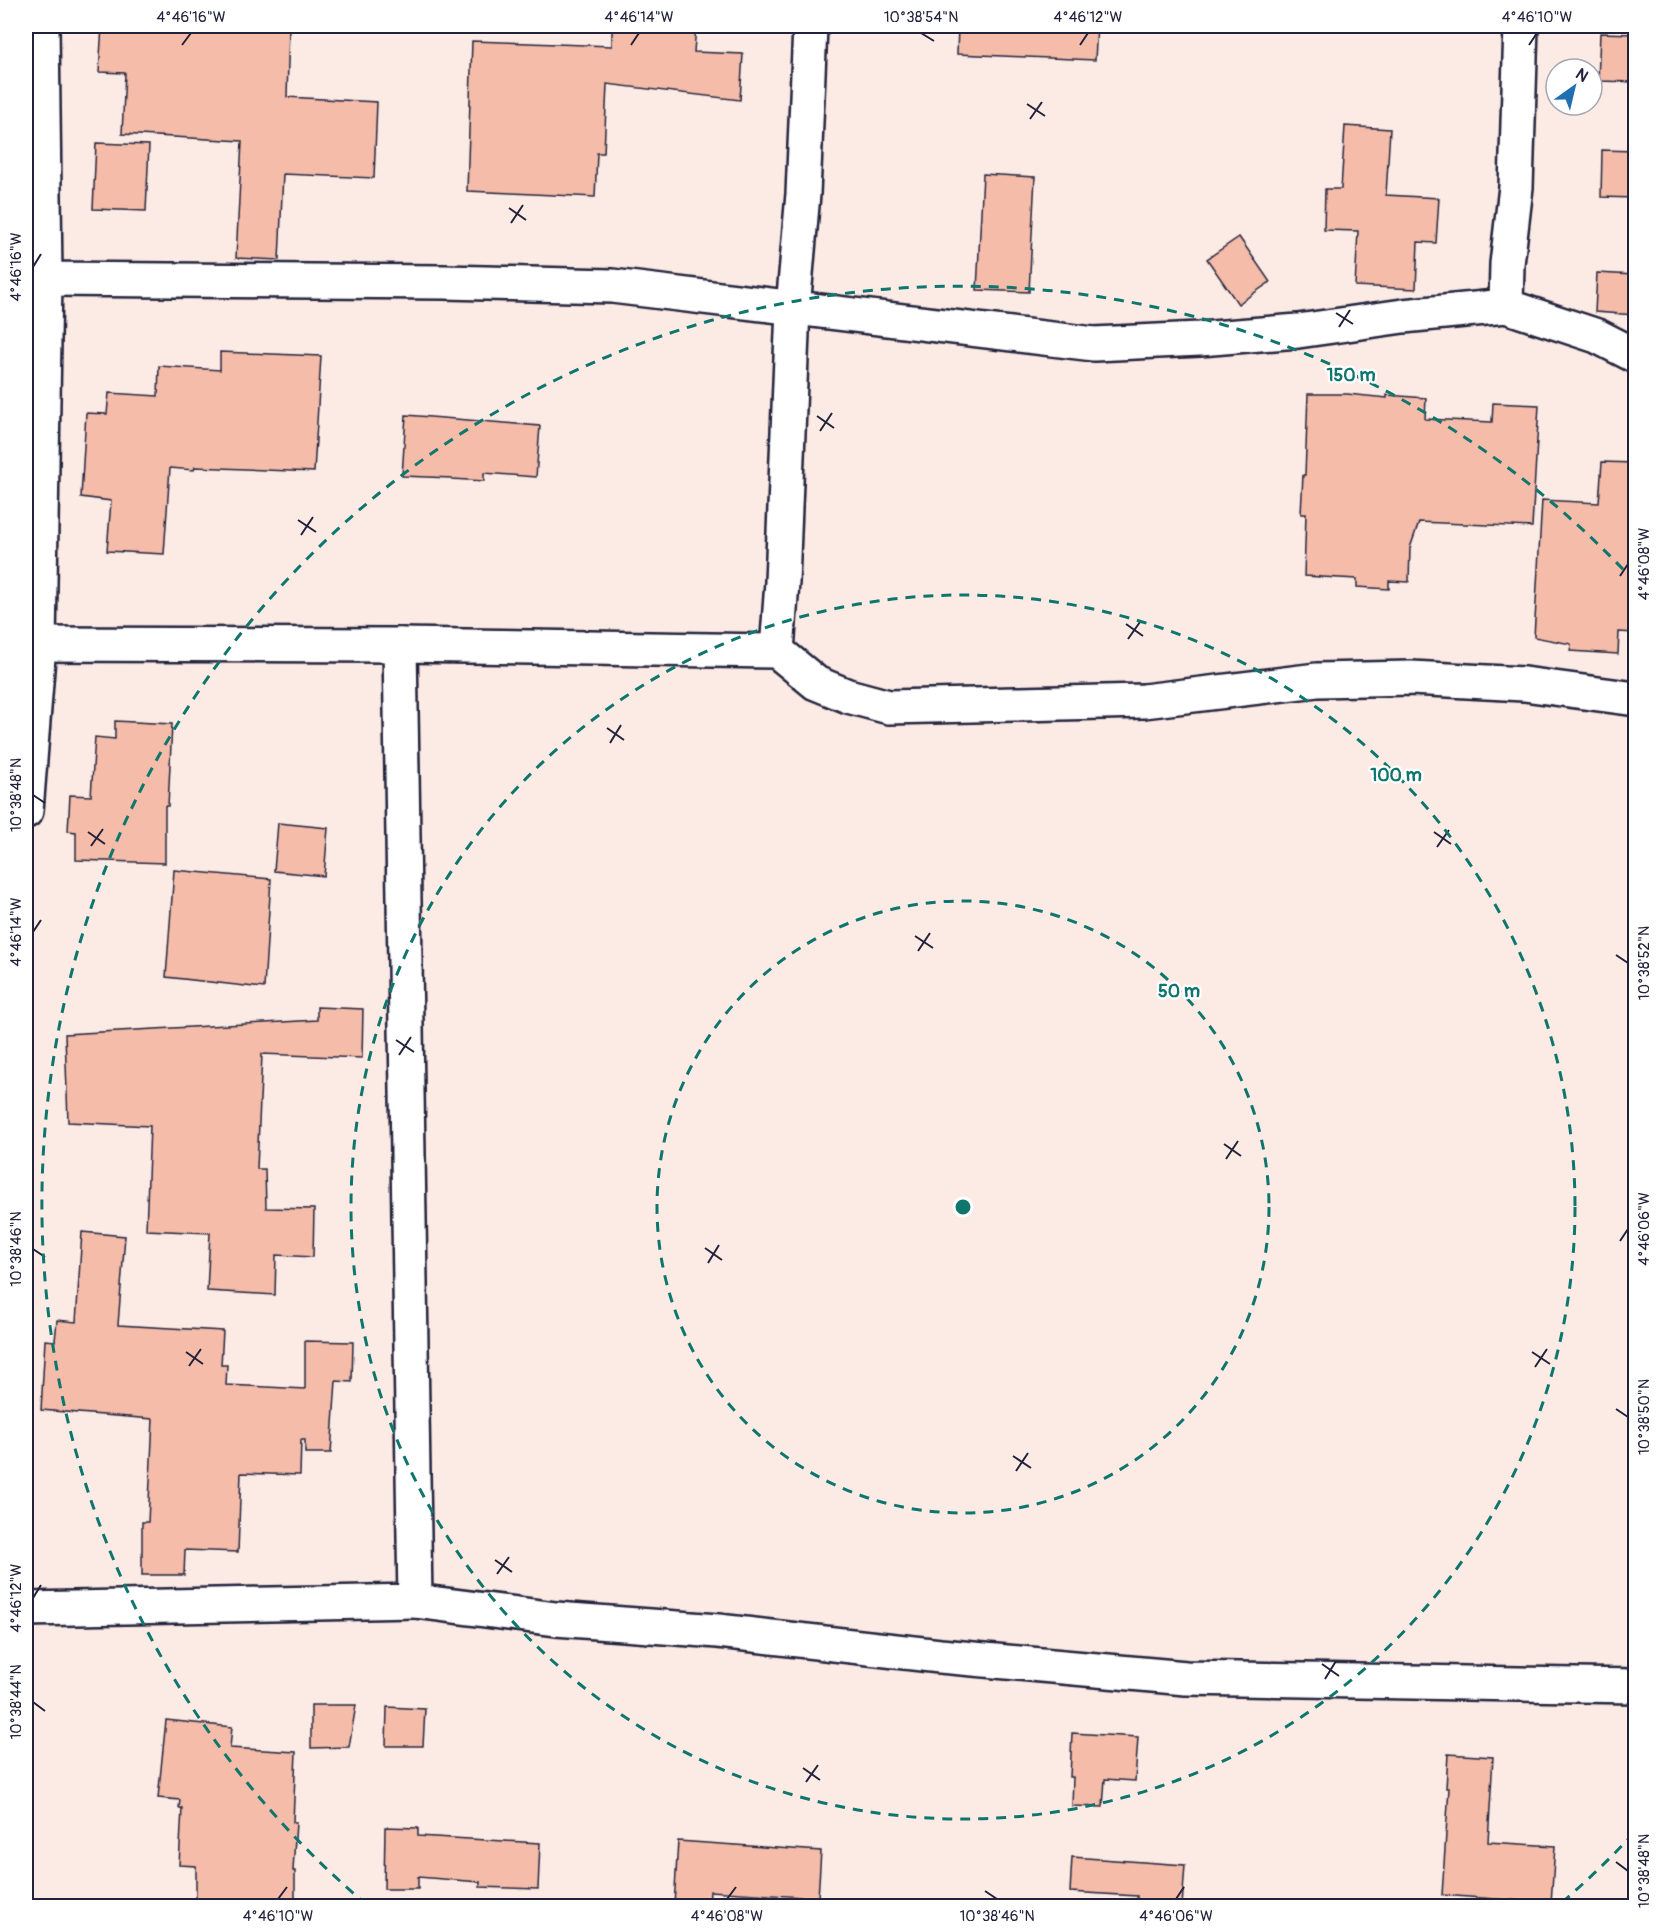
<svg xmlns="http://www.w3.org/2000/svg" width="1661" height="1932" viewBox="0 0 1661 1932" font-family="Pangolin,sans-serif">
<style>
.building{fill:#f4bca9;stroke:#22223b;stroke-width:1.5}
.lines{fill:none;stroke-linecap:round;stroke-linejoin:round}
.minor-casing{stroke:#22223b;stroke-width:38}
.minor{stroke:#fff;stroke-width:33}
.ticks{fill:none;stroke:#22223b;stroke-width:2}
.ring{fill:none;stroke:#0f766e;stroke-width:3;stroke-dasharray:10 8}
.centre{fill:#0f766e;stroke:#fff;stroke-width:3}
.ring-label{font-size:18px;text-anchor:middle;font-weight:bold;fill:#0f766e;stroke:#fff;stroke-width:4.5;stroke-linejoin:round;paint-order:stroke}
.neatline{fill:none;stroke:#22223b;stroke-width:2}
.ticks-label{font-size:15px;text-anchor:middle;fill:#22223b}
</style>
<rect width="100%" height="100%" fill="#fcebe5"/>
<filter id="ink" filterUnits="userSpaceOnUse"><feTurbulence type="fractalNoise" baseFrequency=".0167" numOctaves="2"/><feDisplacementMap in="SourceGraphic" scale="12" xChannelSelector="R" yChannelSelector="G"/><feConvolveMatrix kernelMatrix="1 2 1 2 8 2 1 2 1" color-interpolation-filters="sRGB"/></filter>
<g filter="url(#ink)">
<!-- building -->
<g class="building">
<polygon points="102,26 222,26 289,28 287,97 377,102 374,178 283,174 279,260 236,258 242,141 122,134 125,73 99,72"/>
<polygon points="612,26 696,26 694,52 743,54 740,100 607,84 604,153 597,153 595,197 467,191 472,41 612,46"/>
<polygon points="958,26 1097,26 1095,60 957,54"/>
<polygon points="1600,33 1635,34 1635,82 1598,81"/>
<polygon points="1345,126 1390,129 1386,195 1439,198 1436,243 1418,242 1416,289 1355,286 1358,231 1324,230 1325,189 1341,189"/>
<polygon points="96,143 149,145 146,211 93,209"/>
<polygon points="1602,150 1635,151 1635,198 1601,197"/>
<polygon points="983,174 1035,177 1029,292 977,290"/>
<polygon points="1239,237 1270,282 1238,304 1207,259"/>
<polygon points="1597,273 1635,275 1635,315 1595,312"/>
<polygon points="220,352 321,356 314,472 195,467 194,470 170,468 164,554 107,551 111,501 81,497 86,413 107,414 109,393 158,396 159,366 220,370"/>
<polygon points="1308,394 1347,394 1387,398 1387,395 1426,398 1425,419 1492,422 1493,403 1539,405 1532,527 1419,522 1410,548 1409,582 1389,581 1389,589 1357,587 1357,579 1304,576 1306,514 1301,514 1303,475 1305,475"/>
<polygon points="406,415 540,426 536,477 484,473 484,481 452,479 452,478 402,476"/>
<polygon points="1602,462 1635,463 1635,633 1619,632 1618,654 1570,651 1571,644 1534,637 1542,500 1599,503"/>
<polygon points="115,721 172,724 168,806 165,806 165,863 76,860 76,832 68,831 70,795 91,796 95,737 115,739"/>
<polygon points="278,823 328,828 324,876 274,871"/>
<polygon points="174,870 271,879 264,988 166,977"/>
<polygon points="317,1007 363,1009 362,1058 262,1054 257,1169 265,1169 266,1208 314,1209 313,1257 276,1255 275,1295 207,1291 210,1233 146,1230 150,1126 68,1122 65,1034 317,1020"/>
<polygon points="82,1232 125,1236 118,1325 223,1331 221,1365 227,1365 226,1385 305,1389 305,1341 353,1342 352,1382 336,1381 331,1453 305,1453 305,1440 301,1440 300,1475 241,1473 238,1552 185,1550 184,1575 142,1575 142,1522 148,1522 153,1419 41,1410 45,1340 55,1341 57,1320 76,1322"/>
<polygon points="311,1705 356,1705 349,1747 311,1748"/>
<polygon points="387,1707 425,1709 423,1746 386,1746"/>
<polygon points="166,1720 232,1727 230,1748 296,1752 293,1822 296,1822 293,1871 295,1871 295,1906 196,1906 196,1866 179,1865 182,1808 179,1808 180,1800 158,1798"/>
<polygon points="1072,1733 1138,1737 1135,1781 1105,1779 1103,1807 1072,1806 1073,1777 1070,1777"/>
<polygon points="1448,1754 1493,1757 1488,1842 1555,1846 1551,1903 1442,1895 1449,1788 1446,1788"/>
<polygon points="385,1827 418,1828 418,1836 540,1843 538,1889 480,1887 480,1882 418,1877 418,1889 384,1889"/>
<polygon points="678,1841 821,1851 818,1898 710,1891 709,1906 674,1905"/>
<polygon points="1072,1857 1185,1865 1182,1906 1137,1903 1137,1896 1070,1892"/>
</g>
<g class="lines">
<!-- minor casing -->
<g class="minor-casing">
<g id="minor">
<polyline points="1521,26 1516,187 1507,264 1506,306 1597,336 1636,356"/>
<polyline points="26,277 45,279 444,282 612,286 1094,344 1200,339 1298,331 1403,316 1506,306"/>
<polyline points="26,644 400,645 777,651 816,683 848,696 889,707 1144,701 1317,680 1411,678 1524,684 1636,699"/>
<polyline points="777,651 782,582 793,308 803,194 810,26"/>
<polyline points="26,811 39,644 45,279 42,26"/>
<polyline points="415,1601 556,1619 718,1631 940,1656 1186,1678 1636,1686"/>
<polyline points="26,1609 415,1601 400,645"/>
</g>
</g>
<!-- minor -->
<use href="#minor" class="minor"/>
</g>
</g>
<!-- ticks -->
<path class="ticks" d="M921,33L934,41M182,45L191,33M631,45L639,33M1080,45L1088,33M1529,45L1537,33M1027,104L1045,116M1030,119L1042,102M509,208L526,220M511,223L523,205M33,267L41,254M1336,313L1353,324M1339,327L1350,310M817,416L834,428M820,431L832,413M298,520L316,532M301,535L313,517M1620,576L1628,564M1126,624L1143,636M1128,639L1140,622M607,728L624,740M610,743L621,725M33,795L45,803M88,832L105,844M1434,832L1451,844M91,846L103,829M1437,847L1449,830M33,932L41,920M915,936L933,948M918,951L930,933M1616,955L1628,963M396,1040L414,1052M399,1055L411,1037M1224,1144L1241,1156M1226,1159L1238,1141M1620,1241L1628,1229M705,1248L722,1260M33,1249L45,1257M708,1263L719,1245M186,1352L203,1364M1532,1352L1550,1364M189,1366L201,1349M1535,1367L1547,1349M1616,1409L1628,1417M1013,1456L1031,1468M1016,1471L1028,1453M495,1560L512,1572M497,1574L509,1557M33,1598L41,1585M1322,1664L1339,1676M1325,1679L1336,1661M33,1702L45,1711M803,1768L820,1780M806,1782L818,1765M1616,1862L1628,1871M985,1891L997,1899M278,1899L287,1887M727,1899L736,1887M1176,1899L1184,1887"/>
<!-- distance rings -->
<g class="ring">
<circle cx="963" cy="1207" r="306"/>
<circle cx="963" cy="1207" r="612"/>
<path d="M1634 1833A918 918 0 0 1 1559 1905M367 1905A918 918 0 1 1 1634 581"/>
</g>
<circle cx="963" cy="1207" r="9" class="centre"/>
<g class="ring-label">
<text x="1351" y="381">150 m</text>
<text x="1396" y="781">100 m</text>
<text x="1179" y="997">50 m</text>
</g>
<!-- margin -->
<rect width="1661" height="1932" fill="none" stroke="#fff" stroke-width="66"/>
<!-- north arrow -->
<g transform="translate(1574 87) rotate(34)"><circle r="28" fill="#ffffff" stroke="#a7a7b1" stroke-width="1.5"/>
<path d="M0-4.5L10 22L0 15L-10 22Z" fill="#1f6fb2"/>
<text y="-9" font-size="16" font-weight="bold" text-anchor="middle" fill="#22223b">N</text>
</g>
<rect x="33" y="33" width="1595" height="1866" class="neatline"/>
<g class="ticks-label">
<text x="191" y="22">4°46'16"W</text>
<text x="639" y="22">4°46'14"W</text>
<text x="921" y="22">10°38'54"N</text>
<text x="1088" y="22">4°46'12"W</text>
<text x="1537" y="22">4°46'10"W</text>
<text transform="translate(16 267) rotate(-90)" y="5">4°46'16"W</text>
<text transform="translate(1644 564) rotate(-90)" y="5">4°46'08"W</text>
<text transform="translate(16 795) rotate(-90)" y="5">10°38'48"N</text>
<text transform="translate(16 932) rotate(-90)" y="5">4°46'14"W</text>
<text transform="translate(1644 963) rotate(-90)" y="5">10°38'52"N</text>
<text transform="translate(1644 1229) rotate(-90)" y="5">4°46'06"W</text>
<text transform="translate(16 1249) rotate(-90)" y="5">10°38'46"N</text>
<text transform="translate(1644 1417) rotate(-90)" y="5">10°38'50"N</text>
<text transform="translate(16 1598) rotate(-90)" y="5">4°46'12"W</text>
<text transform="translate(16 1702) rotate(-90)" y="5">10°38'44"N</text>
<text transform="translate(1644 1871) rotate(-90)" y="5">10°38'48"N</text>
<text x="278" y="1921">4°46'10"W</text>
<text x="727" y="1921">4°46'08"W</text>
<text x="997" y="1921">10°38'46"N</text>
<text x="1176" y="1921">4°46'06"W</text>
</g>
</svg>
